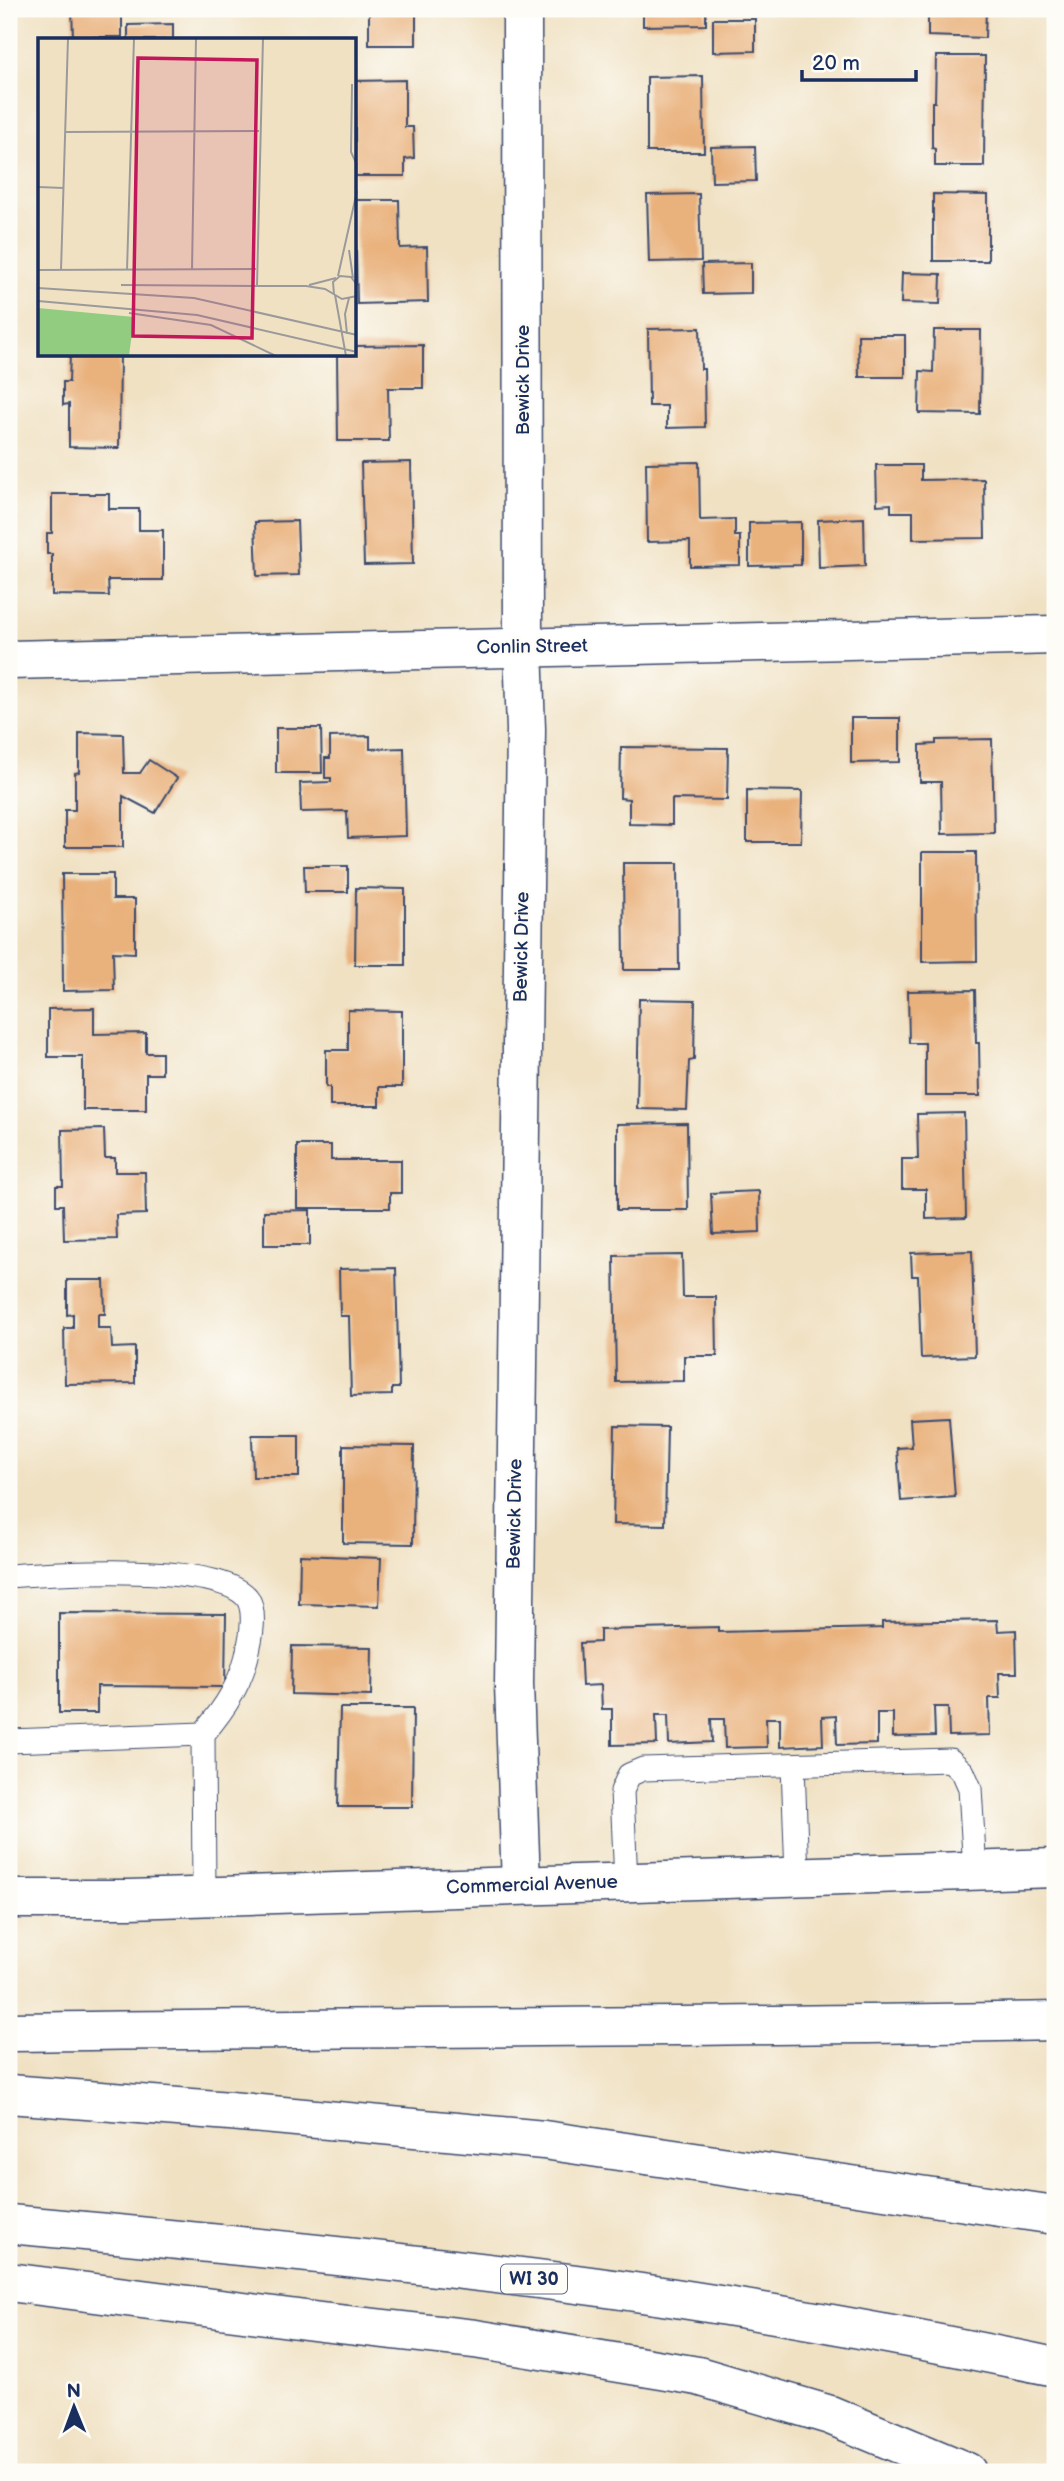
<svg xmlns="http://www.w3.org/2000/svg" width="1064" height="2481" viewBox="0 0 1064 2481" font-family="'Balsamiq Sans',sans-serif">
<style>
.building{fill:#e9b17b}
.lines{fill:none;stroke-linecap:round;stroke-linejoin:round}
.lane-casing{stroke:#3b4a6d;stroke-width:25}
.street-casing{stroke:#3b4a6d;stroke-width:41}
.secondary-casing{stroke:#3b4a6d;stroke-width:41}
.highway-casing{stroke:#3b4a6d;stroke-width:41}
.lane{stroke:#fff;stroke-width:23}
.street{stroke:#fff;stroke-width:38}
.secondary{stroke:#fff;stroke-width:38}
.highway{stroke:#fff;stroke-width:38}
.labels{text-anchor:middle;dominant-baseline:central;stroke-width:5;stroke-linejoin:round;paint-order:stroke}
.shield{fill:#fdfcf7;stroke:#5f6c8c;stroke-width:2}
.shield-label{font-size:18px;font-weight:bold;fill:#1b2f5e}
.street-label{font-size:19px;fill:#1b2f5e;stroke:#fdfcf7}
.inset-road{fill:none;stroke:#9b9a9b;stroke-width:2}
.view{fill:#c2185b;fill-opacity:0.15;stroke:#c2185b;stroke-width:3.5}
.inset-edge{fill:none;stroke:#1b2f5e;stroke-width:3.5}
</style>
<rect width="100%" height="100%" fill="#fdfcf7"/>
<filter id="ink" filterUnits="userSpaceOnUse"><feTurbulence type="fractalNoise" baseFrequency=".0143" numOctaves="2"/><feDisplacementMap in="SourceGraphic" scale="14" xChannelSelector="R" yChannelSelector="G"/><feConvolveMatrix kernelMatrix="1 2 1 2 8 2 1 2 1" color-interpolation-filters="sRGB"/></filter>
<filter id="wash" filterUnits="userSpaceOnUse"><feTurbulence type="fractalNoise" baseFrequency=".00686" numOctaves="4" result="noise"/><feDisplacementMap in="SourceGraphic" scale="28" xChannelSelector="R" yChannelSelector="G"/><feGaussianBlur stdDeviation="1.57" result="paint"/><feColorMatrix in="noise" values="0 0 0 0 0 0 0 0 0 0 0 0 0 0 0 0 0 1.4 0 .05"/><feComposite in="paint" operator="in"/></filter>
<g filter="url(#wash)">
<rect width="100%" height="100%" fill="#f0e1c3"/>
<g id="blocks">
<!-- building -->
<g class="building">
<polygon points="72,9 122,9 122,37 73,37"/>
<rect x="369" y="9" width="47" height="36"/>
<polygon points="643,9 706,9 706,25 643,26"/>
<polygon points="928,9 986,9 985,38 928,36"/>
<polygon points="713,19 755,19 755,51 713,52"/>
<polygon points="173,24 173,40 128,40 128,25"/>
<polygon points="936,56 985,56 984,166 935,166 935,149 932,148 932,102 935,102"/>
<polygon points="703,76 704,152 647,152 647,77"/>
<polygon points="405,80 405,127 413,127 414,158 405,159 405,176 355,176 355,81"/>
<polygon points="755,146 756,181 712,182 711,147"/>
<polygon points="699,194 701,261 649,262 647,195"/>
<polygon points="933,194 988,195 988,261 933,261"/>
<polygon points="355,200 399,200 400,248 427,247 428,302 357,304"/>
<polygon points="751,263 751,293 703,294 702,264"/>
<polygon points="902,273 941,274 940,304 901,303"/>
<polygon points="700,328 701,369 704,369 705,427 667,428 667,406 649,406 648,329"/>
<polygon points="934,330 981,330 980,414 919,413 920,371 933,372"/>
<polygon points="858,335 905,335 905,377 859,377"/>
<polygon points="423,345 423,388 388,388 389,441 338,441 337,355 355,355 355,346"/>
<polygon points="70,355 120,355 119,448 69,447 69,404 63,405 63,382 69,382"/>
<polygon points="411,462 413,564 364,565 361,463"/>
<polygon points="699,462 700,520 735,519 735,536 740,536 740,565 690,566 690,541 647,542 646,463"/>
<polygon points="876,465 921,465 921,480 984,479 985,538 913,539 913,512 891,512 891,504 877,505"/>
<polygon points="52,494 109,494 109,509 139,509 139,530 163,530 163,580 108,580 109,596 52,595 52,554 47,554 47,533 52,533"/>
<polygon points="864,518 865,566 819,568 818,520"/>
<polygon points="297,521 299,575 257,576 255,522"/>
<polygon points="801,522 801,565 749,566 749,523"/>
<polygon points="851,718 900,718 900,762 851,763"/>
<polygon points="276,728 321,728 322,773 276,773"/>
<polygon points="79,733 123,734 124,773 140,773 149,760 177,778 155,813 123,796 123,847 65,847 65,810 75,810 75,773 79,772"/>
<polygon points="370,736 370,749 404,748 406,836 348,838 347,811 301,812 300,783 331,782 331,778 325,778 325,758 330,758 330,737"/>
<polygon points="992,739 994,833 942,834 941,782 920,782 920,745 936,744 936,740"/>
<polygon points="621,747 728,748 727,800 672,799 672,825 629,824 629,799 620,798"/>
<polygon points="747,790 802,791 801,842 747,842"/>
<polygon points="922,852 976,852 977,961 922,962"/>
<polygon points="623,863 678,863 679,970 624,970"/>
<polygon points="304,866 348,866 348,892 305,892"/>
<polygon points="62,874 113,874 113,899 135,899 135,953 113,952 114,990 63,991"/>
<polygon points="356,888 405,889 405,965 355,965"/>
<polygon points="975,990 976,1043 979,1043 980,1096 925,1096 925,1043 909,1043 908,991"/>
<polygon points="639,999 695,1000 694,1060 689,1061 687,1110 637,1109"/>
<polygon points="94,1008 94,1034 146,1033 146,1053 162,1053 162,1074 146,1074 146,1110 83,1110 83,1057 48,1057 48,1009"/>
<polygon points="348,1010 402,1011 402,1087 379,1087 379,1106 330,1106 330,1087 326,1087 326,1050 348,1050"/>
<polygon points="964,1113 966,1218 926,1219 926,1189 902,1189 902,1159 918,1159 917,1114"/>
<polygon points="687,1123 688,1210 617,1210 617,1124"/>
<polygon points="104,1129 105,1158 115,1158 115,1172 145,1172 146,1214 116,1215 117,1239 64,1240 63,1205 56,1205 56,1186 63,1186 62,1130"/>
<polygon points="297,1145 331,1145 331,1160 401,1160 401,1193 390,1193 390,1208 297,1208"/>
<polygon points="759,1191 760,1232 713,1234 711,1193"/>
<polygon points="310,1210 310,1245 264,1245 264,1211"/>
<polygon points="972,1251 975,1356 921,1358 918,1276 912,1276 911,1253"/>
<polygon points="682,1255 683,1297 716,1297 717,1356 684,1356 684,1381 616,1382 614,1256"/>
<polygon points="396,1268 399,1388 392,1388 392,1395 351,1396 349,1316 340,1316 339,1269"/>
<polygon points="67,1280 104,1280 105,1314 98,1314 98,1328 111,1328 112,1348 135,1347 135,1383 65,1384 64,1328 73,1328 73,1314 67,1315"/>
<polygon points="949,1417 955,1497 901,1501 897,1448 912,1447 910,1419"/>
<polygon points="615,1426 667,1427 665,1525 613,1524"/>
<polygon points="252,1435 299,1435 299,1477 253,1477"/>
<polygon points="343,1445 414,1446 413,1544 343,1543"/>
<polygon points="300,1555 381,1558 379,1606 299,1604"/>
<polygon points="59,1613 226,1614 225,1687 97,1686 97,1713 59,1713"/>
<polygon points="997,1620 998,1631 1016,1630 1017,1673 999,1673 1000,1698 989,1698 990,1735 949,1736 948,1707 934,1707 935,1736 893,1737 893,1713 877,1713 877,1744 837,1745 836,1716 822,1717 823,1745 780,1747 780,1718 766,1718 767,1747 725,1748 724,1719 711,1719 712,1742 669,1744 668,1715 656,1715 657,1744 612,1745 612,1709 602,1709 601,1685 582,1686 580,1643 600,1642 600,1630 718,1627 718,1632 882,1628 882,1622"/>
<polygon points="292,1646 372,1647 371,1696 291,1694"/>
<polygon points="340,1708 413,1708 412,1807 338,1807"/>
</g>
</g>
</g>
<g filter="url(#ink)">
<use href="#blocks" fill-opacity="0" stroke="#3b4a6d" stroke-width="2"/>
<g class="lines">
<!-- lane casing -->
<g class="lane-casing">
<g id="lane">
<path d="M9,1576C53,1573 222,1561 248,1599C255,1611 252,1633 249,1646C243,1681 226,1707 203,1734L9,1741"/>
<polyline points="203,1734 204,1896"/>
<polyline points="793,1765 797,1876"/>
<polyline points="626,1882 622,1791 629,1775 643,1769 950,1760 963,1772 970,1788 975,1871"/>
</g>
</g>
<!-- street casing -->
<g class="street-casing">
<g id="street">
<polyline points="9,660 1055,635"/>
<polyline points="521,1885 514,1684 526,729 523,647 522,9"/>
</g>
</g>
<!-- secondary casing -->
<g class="secondary-casing">
<polyline id="secondary" points="9,1899 130,1899 1055,1868"/>
</g>
<!-- highway casing -->
<g class="highway-casing">
<g id="highway">
<path d="M9,2032C358,2027 706,2028 1055,2021"/>
<polyline points="9,2094 230,2111 544,2140 1055,2215"/>
<path d="M9,2224C196,2241 382,2259 569,2283C732,2304 894,2334 1055,2367"/>
<polyline points="9,2282 321,2322 475,2339 698,2376 830,2415 967,2472"/>
</g>
</g>
<!-- lane -->
<use href="#lane" class="lane"/>
<!-- street -->
<use href="#street" class="street"/>
<!-- secondary -->
<use href="#secondary" class="secondary"/>
<!-- highway -->
<use href="#highway" class="highway"/>
</g>
</g>
<g class="labels">
<!-- shield labels -->
<rect class="shield" x="501" y="2264.5" width="66" height="29" rx="5"/>
<g class="shield-label">
<text x="534" y="2279">WI 30</text>
</g>
<!-- street labels -->
<g class="street-label">
<text transform="translate(523 380) rotate(-90)">Bewick Drive</text>
<text transform="translate(532 647) rotate(-1)">Conlin Street</text>
<text transform="translate(522 947) rotate(-89)">Bewick Drive</text>
<text transform="translate(515 1514) rotate(-89)">Bewick Drive</text>
<text transform="translate(532 1885) rotate(-2)">Commercial Avenue</text>
</g>
</g>
<!-- overview -->
<g transform="translate(38 38)">
<rect width="318" height="318" fill="#f0e1c3"/>
<path d="M0,270L96,279L91,318H0Z" fill="#91cc81"/>
<path class="inset-road" d="M314,46L313,114L319,127M27,94L221,93M0,149L26,150M311,212L315,240M0,232L218,231M23,232L30,0M89,232L96,0M154,232L158,0M300,238L319,153M83,247L219,248M271,247L298,240M219,248L225,0M219,248H268L287,251L304,261L319,258M0,250L156,260L319,297M296,256L295,244L302,238L313,239L319,247M297,257L308,318M0,263L159,277L319,314M91,275L173,287L238,318M309,296L307,276L311,260"/>
<path class="view" d="M100,20L219,22L214,300L95,298Z"/>
<rect width="318" height="318" class="inset-edge"/>
</g>
<!-- margin -->
<rect width="1064" height="2481" fill="none" stroke="#fdfcf7" stroke-width="35"/>
<!-- north arrow -->
<g transform="translate(74 2407) rotate(359)" stroke="#fdfcf7" stroke-width="5" paint-order="stroke">
<path d="M0-5L12 26L0 18L-12 26Z" fill="#1b2f5e"/>
<text y="-10" font-size="19" font-weight="bold" text-anchor="middle" fill="#1b2f5e">N</text>
</g>
<!-- scale -->
<path d="M802 70v10h114v-10" fill="none" stroke="#1b2f5e" stroke-width="3.5"/>
<text x="812" y="70" font-size="21" fill="#1b2f5e" stroke="#fdfcf7" stroke-width="5" paint-order="stroke">20 m</text>
</svg>
